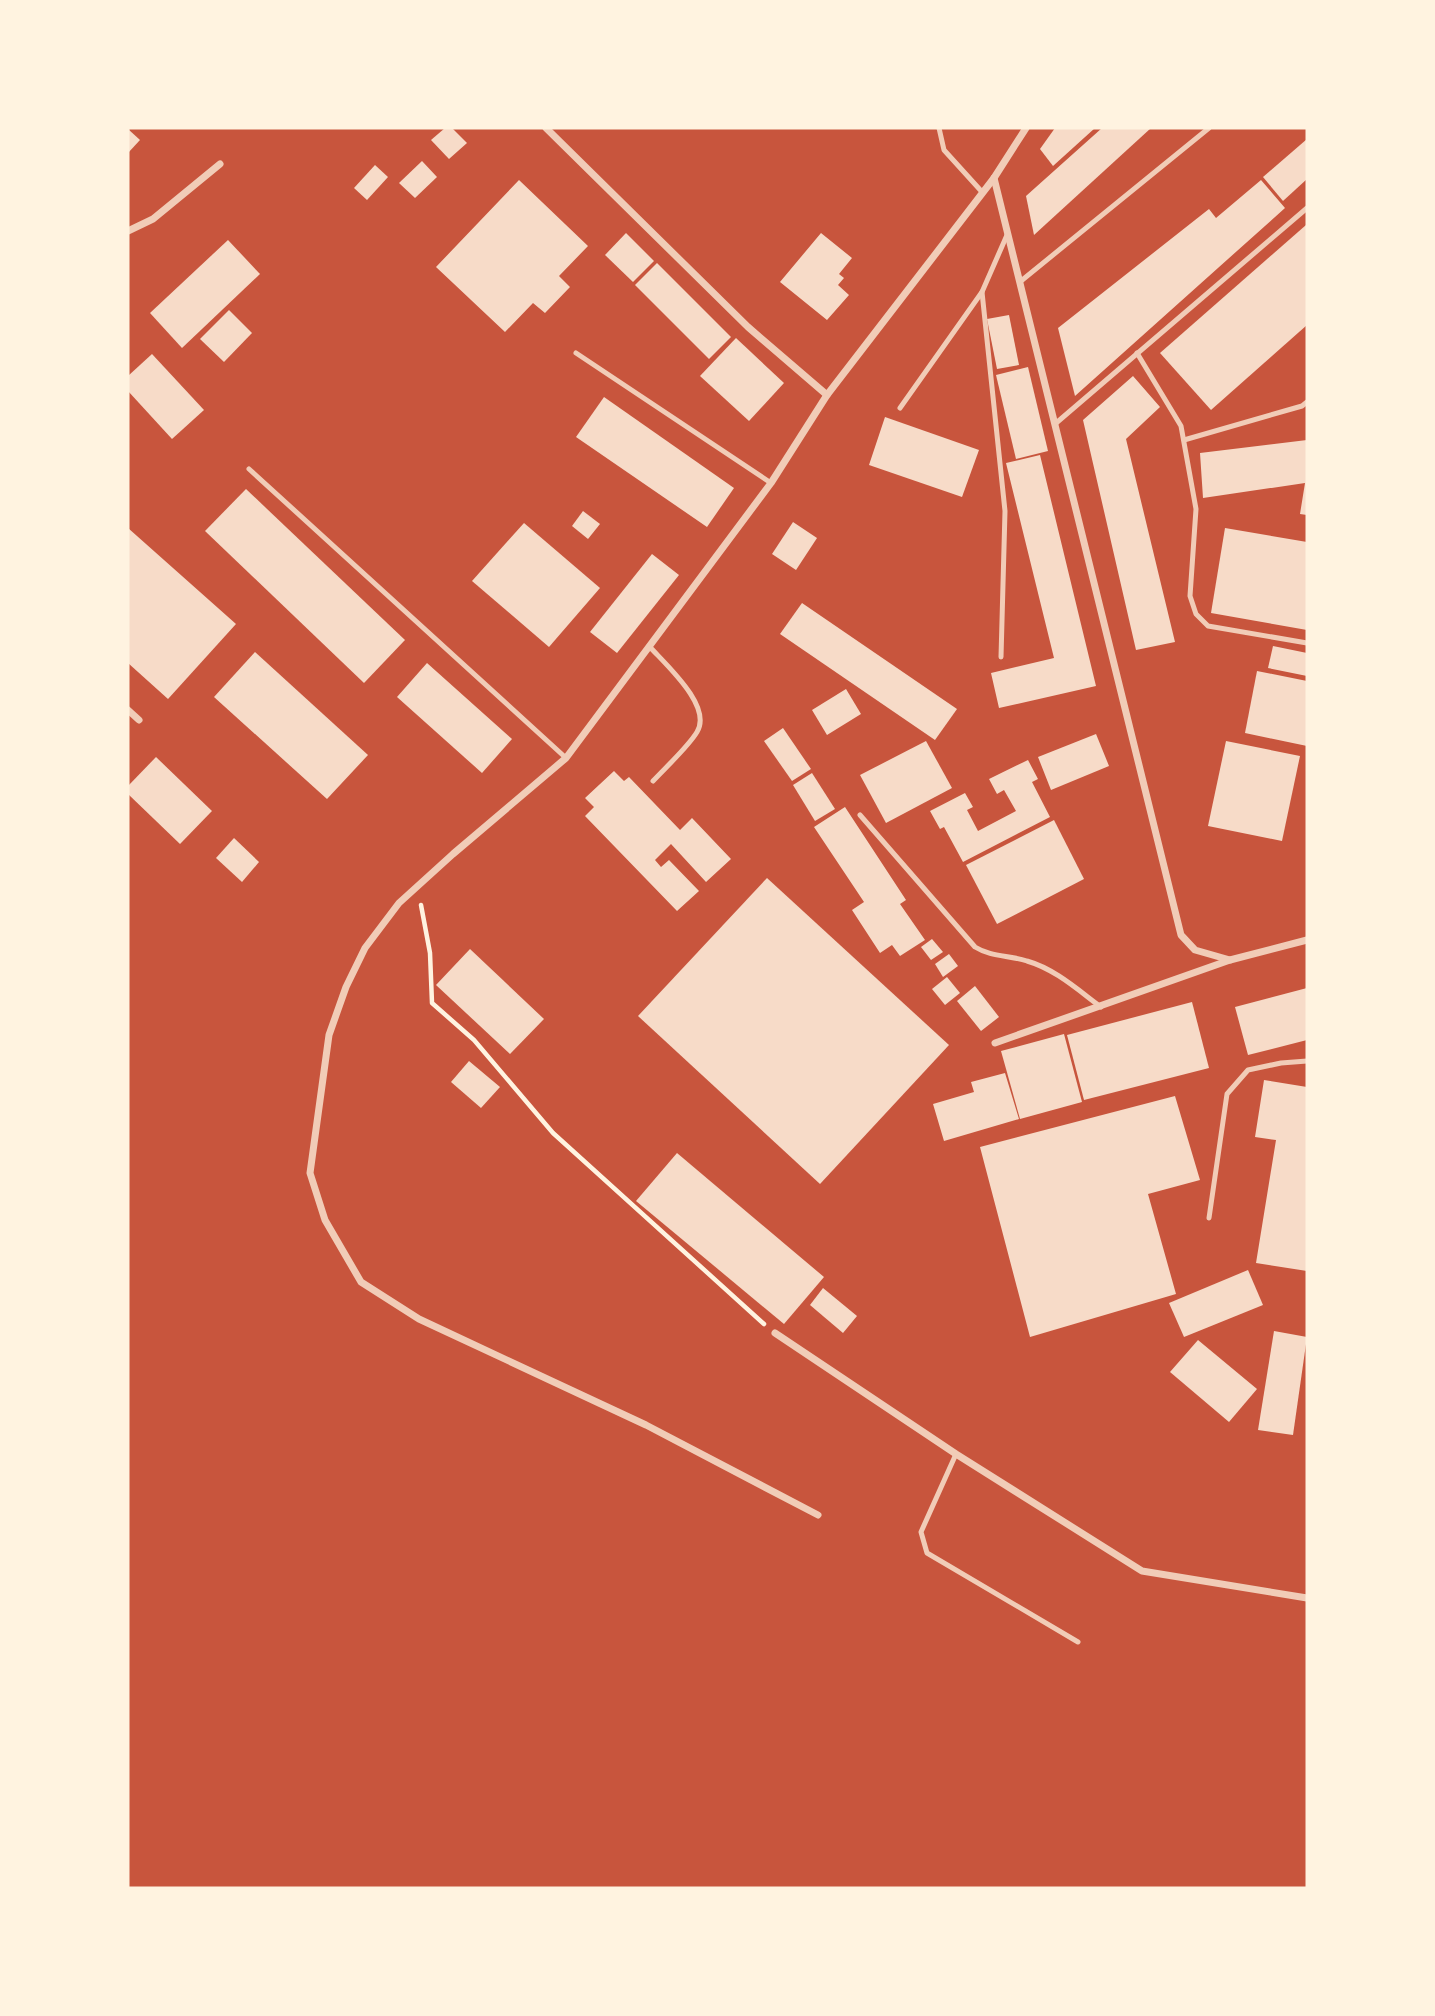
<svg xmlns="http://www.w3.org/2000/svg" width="1435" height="2016" viewBox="0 0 1435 2016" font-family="Signika,sans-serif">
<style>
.building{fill:#f7dbc8}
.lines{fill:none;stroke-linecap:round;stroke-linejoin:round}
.path{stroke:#fff3e0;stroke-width:4.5}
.service{stroke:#f1ccb7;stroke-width:5}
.minor{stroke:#f1ccb7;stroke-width:7}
</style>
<rect width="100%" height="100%" fill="#c8553d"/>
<!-- building -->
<g class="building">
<polygon points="445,128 452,128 467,143 449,159 431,140"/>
<polygon points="1055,128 1095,128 1053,166 1040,149"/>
<polygon points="1102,128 1151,128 1034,235 1026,196"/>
<polygon points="128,129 140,140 128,153"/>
<polygon points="1307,139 1307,179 1283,201 1263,177"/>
<polygon points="422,161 437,177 415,198 399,183"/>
<polygon points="375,165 388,177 367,200 354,188"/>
<polygon points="519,180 588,246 559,276 570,287 545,313 533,303 505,332 436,267"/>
<polygon points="1261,180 1285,208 1075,396 1058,328 1209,209 1216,218"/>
<polygon points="1306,225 1307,227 1307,325 1211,410 1160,353"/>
<polygon points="626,233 654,261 633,282 605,255"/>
<polygon points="821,233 852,258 839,274 844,278 838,285 849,295 827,320 780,282"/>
<polygon points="228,240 260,274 182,348 150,313"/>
<polygon points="657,263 731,337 709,359 635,285"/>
<polygon points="229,310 252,333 224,362 200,339"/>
<polygon points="1009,315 1019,365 997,369 987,319"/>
<polygon points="736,338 784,383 749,421 700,376"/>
<polygon points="152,354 204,410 172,439 128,391 128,376"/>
<polygon points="1028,367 1048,451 1016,459 996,375"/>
<polygon points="1133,376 1160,407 1126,439 1175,642 1136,650 1083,420"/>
<polygon points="604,397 734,488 707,527 576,437"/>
<polygon points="885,417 979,450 962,497 869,465"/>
<polygon points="1307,440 1307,515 1300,514 1305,483 1203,498 1200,453"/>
<polygon points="1040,455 1096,686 999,708 991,673 1054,658 1006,463"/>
<polygon points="246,489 405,640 364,683 205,531"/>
<polygon points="583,511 600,524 588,539 572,526"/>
<polygon points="793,522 817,538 796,570 772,554"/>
<polygon points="524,523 600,588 549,647 472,581"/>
<polygon points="128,528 236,624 168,699 128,663"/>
<polygon points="1225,528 1307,542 1307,630 1211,613"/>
<polygon points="652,554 679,575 617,653 590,632"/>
<polygon points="802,603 957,709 935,740 780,634"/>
<polygon points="1273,646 1307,653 1307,676 1268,668"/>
<polygon points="255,652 368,755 327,799 214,697"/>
<polygon points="427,663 512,739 482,773 397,697"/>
<polygon points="1257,671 1307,681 1307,746 1245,733"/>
<polygon points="846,689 861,714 827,735 812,710"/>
<polygon points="783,728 811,769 792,781 764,741"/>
<polygon points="1096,734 1109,766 1051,790 1038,757"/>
<polygon points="926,741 952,788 886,823 860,775"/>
<polygon points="1226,741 1300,756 1282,841 1208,826"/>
<polygon points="156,757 212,811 180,844 128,794 128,786"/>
<polygon points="1028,760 1038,779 1032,782 1050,817 963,862 944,827 940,829 930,811 965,793 973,807 967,810 978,831 1016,811 1004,790 997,794 989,779"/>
<polygon points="614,771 624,781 629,777 680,830 692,818 731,859 706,882 671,844 655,860 661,867 669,860 699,891 677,911 585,816 594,807 585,798"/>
<polygon points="812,773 835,809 815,821 793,785"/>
<polygon points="845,807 906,900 900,904 925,940 900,956 892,945 880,953 852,910 864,902 814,827"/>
<polygon points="1054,820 1084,879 997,924 966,865"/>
<polygon points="234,838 259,862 242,882 216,858"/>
<polygon points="767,878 949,1045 820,1184 638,1016"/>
<polygon points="932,939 943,952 931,960 921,947"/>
<polygon points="470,949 544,1019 510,1054 436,985"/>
<polygon points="949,954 958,966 943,977 935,964"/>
<polygon points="947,977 960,993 945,1005 932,989"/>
<polygon points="975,986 999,1017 981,1031 957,1001"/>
<polygon points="1307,988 1307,1040 1248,1055 1235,1007"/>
<polygon points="1192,1002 1209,1068 1084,1100 1067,1035"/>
<polygon points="1064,1034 1082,1102 1020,1119 1001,1051"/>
<polygon points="469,1061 500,1087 481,1108 451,1082"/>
<polygon points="1005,1073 1019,1119 944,1141 933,1104 974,1092 971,1082"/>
<polygon points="1264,1080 1307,1087 1307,1271 1256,1263 1276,1140 1255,1137"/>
<polygon points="1175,1096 1200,1180 1148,1194 1176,1294 1030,1337 980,1147"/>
<polygon points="677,1153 824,1277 784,1324 636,1201"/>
<polygon points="1248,1270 1263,1305 1184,1337 1169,1303"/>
<polygon points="823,1288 857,1316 843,1333 810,1305"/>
<polygon points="1274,1331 1307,1337 1293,1435 1258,1430"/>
<polygon points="1198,1340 1257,1389 1229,1422 1170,1372"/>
</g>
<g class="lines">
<!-- path -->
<polyline class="path" points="421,905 430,953 432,1003 474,1040 553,1133 764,1324"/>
<!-- service -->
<g class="service">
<polyline points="939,128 944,150 983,193"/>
<polyline points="1021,281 1209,128"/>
<polyline points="576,353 771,483"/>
<polyline points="1137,353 1181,426 1196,509 1190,596 1196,614 1208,626 1307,643"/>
<polyline points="900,408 982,292"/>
<polyline points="1055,424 1307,208"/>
<polyline points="1184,440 1302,406 1307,402"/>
<polyline points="249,469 566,758"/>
<path d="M649,646C665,664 713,706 697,732C688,747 665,768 653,781"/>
<polyline points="1001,657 1005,511 982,292 1007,235"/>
<path d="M860,815L975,947C991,957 1009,955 1027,961C1055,969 1078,990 1101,1007"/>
<polyline points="1209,1218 1227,1094 1248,1070 1281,1063 1307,1061"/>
<polyline points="956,1454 921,1532 927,1553 1078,1642"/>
</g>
<!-- minor -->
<g class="minor">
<polyline points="546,128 748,327 827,395"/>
<polyline points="994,178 1181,935 1195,950 1230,960"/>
<polyline points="128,231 153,219 220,164"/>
<polyline points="128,710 139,720"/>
<polyline points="995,1043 1230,960 1307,940"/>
<polyline points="775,1333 956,1454 1142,1571 1307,1598"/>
<polyline points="818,1515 646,1425 419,1319 361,1282 325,1220 310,1173 329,1035 346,987 365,948 399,903 453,854 566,758 771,483 827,395 994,178 1026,128"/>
</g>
</g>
<!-- border -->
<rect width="1435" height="2016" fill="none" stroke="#fff3e0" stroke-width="259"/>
</svg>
